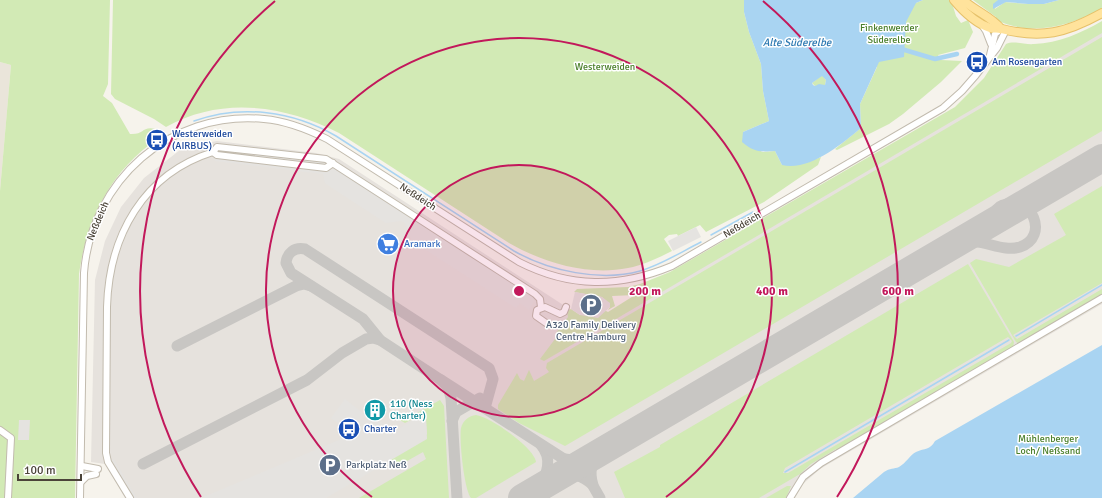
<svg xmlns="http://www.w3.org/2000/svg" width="1102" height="498" viewBox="0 0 1102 498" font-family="Signika,sans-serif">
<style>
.residential{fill:#eae5da}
.industrial{fill:#e6e2dd}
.green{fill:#d2eab5;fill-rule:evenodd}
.parking{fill:#e5e3e0}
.water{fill:#a9d4f2;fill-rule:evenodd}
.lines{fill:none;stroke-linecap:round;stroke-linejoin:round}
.stream{stroke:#a9d4f2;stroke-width:1.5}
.canal{stroke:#a9d4f2;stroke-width:4.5}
.taxiway{stroke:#c8c6c3;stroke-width:11}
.runway{stroke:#c8c6c3;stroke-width:28}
.minor-casing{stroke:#c2bbae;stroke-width:8}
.major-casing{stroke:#e6c16a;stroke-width:10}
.minor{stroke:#fff;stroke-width:6}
.major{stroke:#ffe39c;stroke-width:8}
.ring{fill:none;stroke:#c2185b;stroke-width:2}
.labels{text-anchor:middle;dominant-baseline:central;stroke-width:3;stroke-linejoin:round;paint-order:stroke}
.park-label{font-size:10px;fill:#4a7f2a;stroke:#fff}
.transit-label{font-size:10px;fill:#164399;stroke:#fff;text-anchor:start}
.street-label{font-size:10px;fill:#4b4439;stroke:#fff}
.shop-label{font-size:10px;fill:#366cbe;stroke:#fff;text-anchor:start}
.service-label{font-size:10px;fill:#4e5e75;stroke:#fff}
.culture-label{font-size:10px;fill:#0d838f;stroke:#fff;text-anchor:start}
.water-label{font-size:11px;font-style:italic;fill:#2e7ab2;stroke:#fff}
.centre{fill:#c2185b;stroke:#fff;stroke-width:2}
.ring-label{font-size:12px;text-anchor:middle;font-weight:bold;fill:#c2185b;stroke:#fff;stroke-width:3;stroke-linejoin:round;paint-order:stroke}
</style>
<rect width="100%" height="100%" fill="#f6f3ec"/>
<!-- residential -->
<polygon class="residential" points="0,62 11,65 0,191"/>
<!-- industrial -->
<polygon class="industrial" points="1102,31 1102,304 820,469 803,484 795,498 125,498 105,464 91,462 95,280 105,241 121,207 144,178 180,150 197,145 217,141 316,153 339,159 597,327"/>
<!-- green -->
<g class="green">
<path d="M0,0H110L108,84L103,96L112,103L130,134C147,135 140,123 163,131L165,134C114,165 87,216 79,274L75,498H0V191L11,65L0,62Z"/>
<path d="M113,0H744V12L749,32L761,64L763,91L769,121L743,132L762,152L775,151L782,165L807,162L821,157L818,165L764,202L706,232L700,225L678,236L677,234L669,235L664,239L672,251C658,258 644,265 628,268C588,276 544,263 509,243L339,133C284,105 222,96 166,127L154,119L115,99L111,94Z"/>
<polygon points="914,0 916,3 923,0 951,0 956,16 961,23 968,20 973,32 965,48 938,55 941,60 962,61 941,82 903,114 889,124 837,150 835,149 861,128 860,104 877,67 835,8"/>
<path d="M973,0H998L995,9L1005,2L1028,4H1044L1059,0H1102V9C1068,26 1033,37 996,20V17Z"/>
<path d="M1102,21V33L599,329L544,361L540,359L558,335L556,333L568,317L567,311L571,309L580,315L606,311L608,312L635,295L612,296L615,306L608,310L610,307L602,297L574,292L577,289L628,287L640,284L670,272L955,107L984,78L1006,44C1014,40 1025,45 1034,44C1059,43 1081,33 1102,21Z"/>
<polygon points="1102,37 1102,131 565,446 519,423 498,409 498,405 517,373 520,379 524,381 529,370 534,381 549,372 546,368 547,363"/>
<polygon points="822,75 826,80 825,85 815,86 812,83"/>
<polygon points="1102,186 1102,283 1013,335 1017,339 1102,289 1102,296 1020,344 1016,342 970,263 976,259 1009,267 1066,235 1054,214"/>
<path d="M968,264L1014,342L1013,348L837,451L836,449L811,464L800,474L759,498H625L614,472L660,447V445ZM1008,337L1012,341L1011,343L788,473H783L785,468Z"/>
<polygon points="440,400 444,406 449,498 359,498 426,459 423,452 400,465 394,466 389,458 422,440 427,434 426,419 418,416 405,423 398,419 394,413 405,420"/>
<path d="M476,415C491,417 534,448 536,462L476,498H471C464,490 459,439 461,428C463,420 469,416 476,415Z"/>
<polygon points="787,486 791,486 786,498 766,498"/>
</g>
<!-- parking -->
<g class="parking">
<polygon points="215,145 320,156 538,293 529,310 520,303 516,308 412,241 405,223 401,221 386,223 332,188 325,183 323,174 215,161 211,149"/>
<polygon points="696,227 701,237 673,251 668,241"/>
<polygon points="575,292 602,297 610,303 610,307 598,318 580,315 571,309"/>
<polygon points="345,399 364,414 365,412 395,431 418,417 426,420 427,439 326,498 201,498 339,440 347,430 331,418"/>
<polygon points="19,420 30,420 29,440 18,440"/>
<polygon points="114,459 129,485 137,498 126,498 105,464"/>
</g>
<!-- water -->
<g class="water">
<path d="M744,0H923L916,3L906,22L904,57L879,62L860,104L861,128C842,144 808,172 782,165L775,151C759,152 754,152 742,142L743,132L769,121L763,91L761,64L749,32L744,12ZM822,76L826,80L825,85L819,84L815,86L813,85L812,83Z"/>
<polygon points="998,0 1059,0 1044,4 1028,4 1006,2 993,9 993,4"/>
<path d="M1102,345V498H853L884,472C890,468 894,469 899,467C906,463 910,455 916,452C925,448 930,450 935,441Z"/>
</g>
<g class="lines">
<!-- stream -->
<g class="stream">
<path d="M194,121C241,104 293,111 336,136L514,251C549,271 601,282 640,271C661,265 681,252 701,242"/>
<polyline points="711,235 753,212"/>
<polyline points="1016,336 1102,285"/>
<polyline points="785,472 1009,340"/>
</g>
<!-- canal -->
<polyline class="canal" points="898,48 935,59 957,54"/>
<!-- taxiway -->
<g class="taxiway">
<path d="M957,243C981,236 1000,253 1020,247C1050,237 1032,193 1003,205C995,208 993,216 987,223C984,226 979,229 975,232"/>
<polyline points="177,346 296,286 304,284 311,286"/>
<path d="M441,380L380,340L363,319L291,273L286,263C287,253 294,247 305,249L489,368L493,379L485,408"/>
<polyline points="452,421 456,412 480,398"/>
<polyline points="565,459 579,461 588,459"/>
<polyline points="143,464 307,380 342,353 366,339 373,338 380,340"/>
<path d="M560,476C573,472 583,476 593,485C589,473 591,460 601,451"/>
<path d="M539,488C547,474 553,459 541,445"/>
<polyline points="457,498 451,398 448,387 441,380 581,470 588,477 600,498"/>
</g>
<!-- runway -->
<polyline class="runway" points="522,498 1102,158"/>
<!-- minor casing -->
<g class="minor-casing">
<g id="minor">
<polyline points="982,25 986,31 991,44"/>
<polyline points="990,55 995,34 1001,29"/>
<path d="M333,163L326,168L217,155L213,152L217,147L326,159C396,204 465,249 535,294L540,299L541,307"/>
<polyline points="546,323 536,316 537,310 545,307 560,314 564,312 566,307"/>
<polyline points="0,430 11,438 8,498"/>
<polyline points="82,466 98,469"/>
<polyline points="81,482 87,476 96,474"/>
<path d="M80,498L84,273C91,181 170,110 264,119C287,121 307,129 327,139L519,262C570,288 619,288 672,266L943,108L962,91L976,75L997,48L1006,30"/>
<path d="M130,498L108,462L106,453L107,307C109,236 143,174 213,152"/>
<polyline points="790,498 803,477 821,463 1102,298"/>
</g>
</g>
<!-- major casing -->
<g class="major-casing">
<g id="major">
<path d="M954,0C964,12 975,23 990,28C994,29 998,28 1002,29C1042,39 1066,33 1102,13"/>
<path d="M963,0C975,11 992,17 1001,29"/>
</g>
</g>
<!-- minor -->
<use href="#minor" class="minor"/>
<!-- major -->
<use href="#major" class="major"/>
</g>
<!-- distance rings -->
<circle cx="519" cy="291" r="126" fill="#c2185b" fill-opacity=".12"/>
<g class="ring">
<circle cx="519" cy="291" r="126"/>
<path d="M372 497A253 253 0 1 1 666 497"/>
<path d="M201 497A379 379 0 0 1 275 1M763 1A379 379 0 0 1 837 497"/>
</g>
<!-- icons -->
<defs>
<g id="bus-disc" transform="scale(1.15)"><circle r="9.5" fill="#1a4fb4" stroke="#fff"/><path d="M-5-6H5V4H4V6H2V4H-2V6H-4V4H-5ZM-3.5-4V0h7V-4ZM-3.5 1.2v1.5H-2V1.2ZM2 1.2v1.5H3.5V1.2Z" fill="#fff"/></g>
<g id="supermarket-disc" transform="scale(1.15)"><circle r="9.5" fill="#3f7fe0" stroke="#fff"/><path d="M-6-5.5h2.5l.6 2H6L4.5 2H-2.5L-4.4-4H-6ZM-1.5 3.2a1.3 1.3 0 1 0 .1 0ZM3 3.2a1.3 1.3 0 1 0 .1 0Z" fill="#fff"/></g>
<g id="parking-disc" transform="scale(1.15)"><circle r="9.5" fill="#5c6f8a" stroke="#fff"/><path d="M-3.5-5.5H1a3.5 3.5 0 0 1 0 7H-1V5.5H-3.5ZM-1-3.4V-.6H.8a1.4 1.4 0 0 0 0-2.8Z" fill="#fff"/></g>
<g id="building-disc" transform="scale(1.15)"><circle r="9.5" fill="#0f9aa8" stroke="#fff"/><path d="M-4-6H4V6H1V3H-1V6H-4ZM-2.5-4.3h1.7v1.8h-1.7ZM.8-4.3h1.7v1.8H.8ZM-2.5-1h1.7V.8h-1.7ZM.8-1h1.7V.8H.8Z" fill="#fff"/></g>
</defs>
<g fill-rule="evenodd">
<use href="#bus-disc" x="977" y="62"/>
<use href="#bus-disc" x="157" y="140"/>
<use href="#supermarket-disc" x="388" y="244"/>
<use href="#parking-disc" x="591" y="305"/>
<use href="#building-disc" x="375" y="410"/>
<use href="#bus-disc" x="349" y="429"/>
<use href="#parking-disc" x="330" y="465"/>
</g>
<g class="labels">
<!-- park labels -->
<g class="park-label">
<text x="889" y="28">Finkenwerder<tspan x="889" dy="12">Süderelbe</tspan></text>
<text x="605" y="67">Westerweiden</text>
<text x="1048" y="439">Mühlenberger<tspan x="1048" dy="12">Loch/ Neßsand</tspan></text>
</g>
<!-- transit labels -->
<g class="transit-label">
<text x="992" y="62">Am Rosengarten</text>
<text x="172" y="134">Westerweiden<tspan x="172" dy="12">(AIRBUS)</tspan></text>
<text x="364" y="429">Charter</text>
</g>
<!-- street labels -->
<g class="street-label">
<text transform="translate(418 197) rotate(33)">Neßdeich</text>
<text transform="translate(98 221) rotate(-67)">Neßdeich</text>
<text transform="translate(742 225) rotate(-30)">Neßdeich</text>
</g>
<!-- shop labels -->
<g class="shop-label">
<text x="404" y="244">Aramark</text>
</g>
<!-- service labels -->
<g class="service-label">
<text x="591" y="325">A320 Family Delivery<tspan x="591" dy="12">Centre Hamburg</tspan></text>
<text x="346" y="465" text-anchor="start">Parkplatz Neß</text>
</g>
<!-- culture labels -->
<g class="culture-label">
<text x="390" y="404">110 (Ness<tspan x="390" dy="12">Charter)</tspan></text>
</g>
<!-- water labels -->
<g class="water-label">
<text x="797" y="42">Alte Süderelbe</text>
</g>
</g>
<circle cx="519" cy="291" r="6" class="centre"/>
<g class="ring-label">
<text x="645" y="295">200 m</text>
<text x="772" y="295">400 m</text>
<text x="898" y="295">600 m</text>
</g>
<!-- scale -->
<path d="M18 474v6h63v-6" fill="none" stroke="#4b4439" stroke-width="2"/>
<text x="24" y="474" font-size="12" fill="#4b4439" stroke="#ffffff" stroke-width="3" paint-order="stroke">100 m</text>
</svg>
